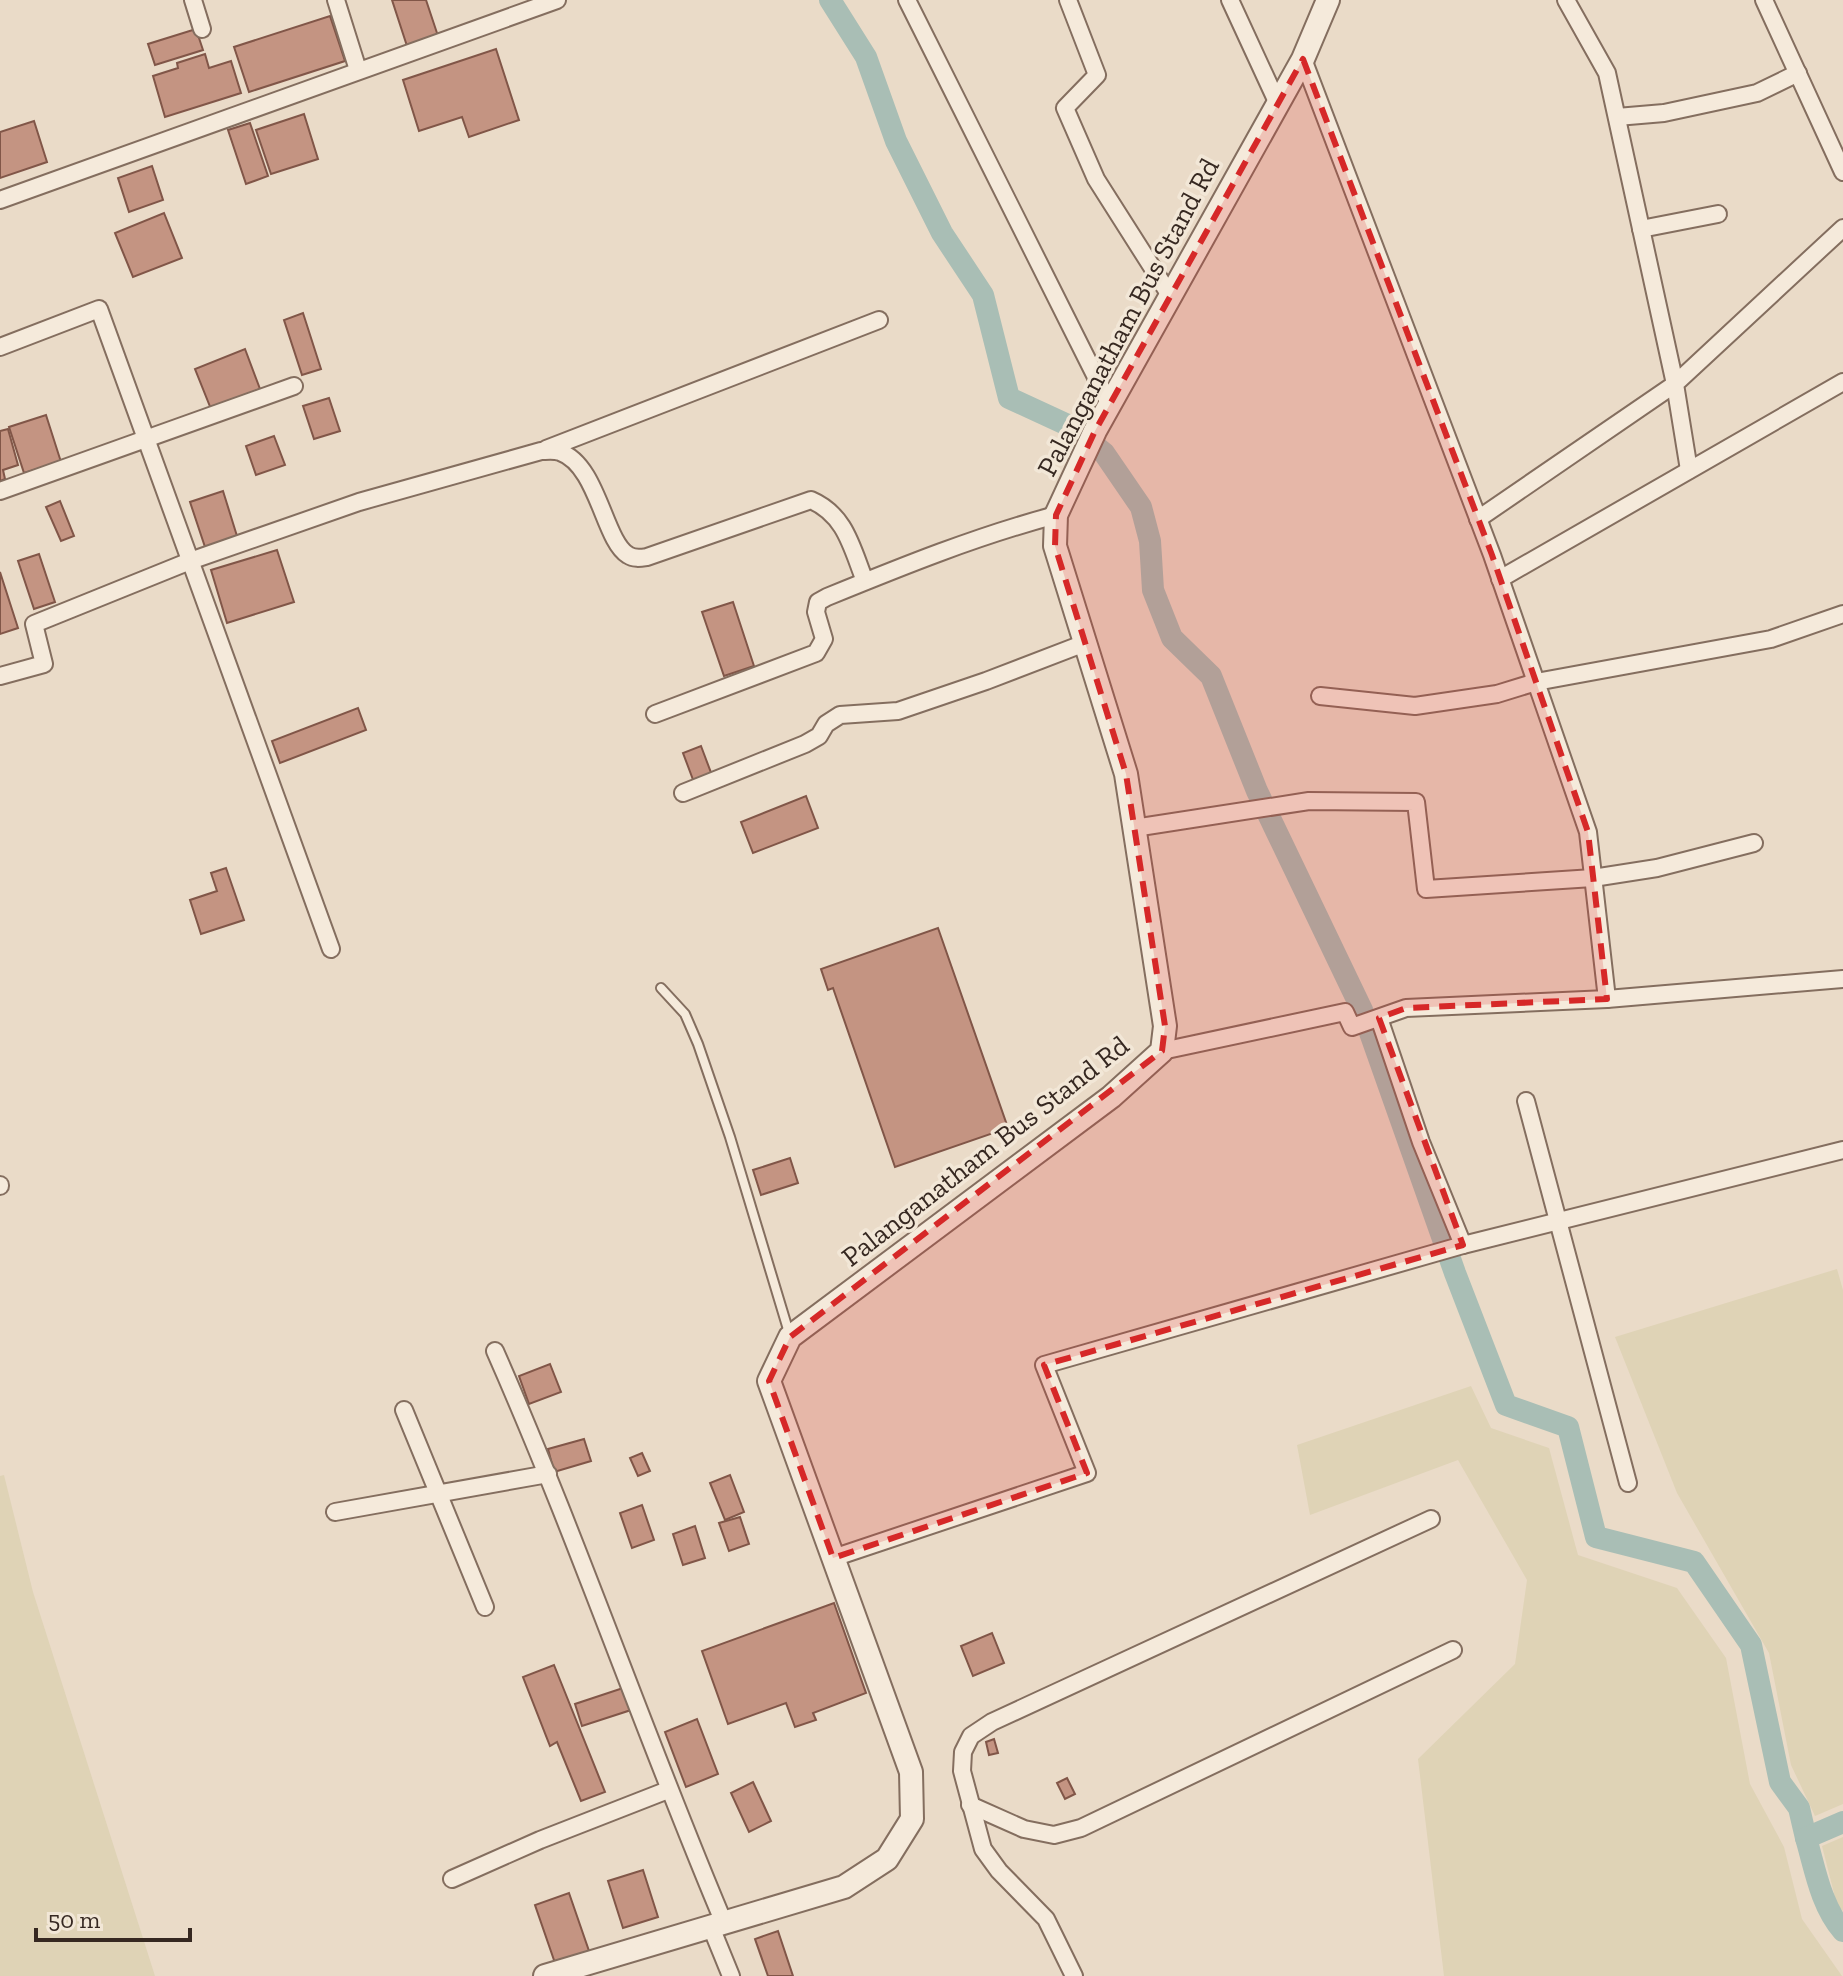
<svg xmlns="http://www.w3.org/2000/svg" width="1843" height="1976" viewBox="0 0 1843 1976" font-family="'Zilla Slab',serif">
<style>
.farmland{fill:#dfd3b6}
.lines{fill:none;stroke-linecap:round;stroke-linejoin:round}
.canal{stroke:#a9beb5;stroke-width:22}
.building{fill:#c49482;stroke:#815648;stroke-width:2}
.service-casing{stroke:#846e5f;stroke-width:12}
.minor-casing{stroke:#846e5f;stroke-width:20}
.tertiary-casing{stroke:#846e5f;stroke-width:26}
.service{stroke:#f5eadb;stroke-width:8}
.minor{stroke:#f5eadb;stroke-width:16}
.tertiary{stroke:#f5eadb;stroke-width:22}
.marked{fill:#d62828;fill-opacity:0.2;stroke:#d62828;stroke-width:6;stroke-dasharray:16 10;stroke-linejoin:round}
.labels{text-anchor:middle;dominant-baseline:central;stroke-width:7;stroke-linejoin:round;paint-order:stroke}
.street-label{font-size:28px;fill:#362821;stroke:#f2e7d7}
</style>
<rect width="100%" height="100%" fill="#eadbc8"/>
<!-- farmland -->
<g class="farmland">
<polygon points="1837,1269 1843,1290 1843,1804 1815,1816 1791,1765 1769,1653 1677,1493 1615,1337"/>
<polygon points="1471,1386 1491,1428 1549,1448 1578,1555 1677,1588 1726,1658 1750,1784 1784,1847 1802,1919 1842,1976 1444,1976 1418,1759 1515,1664 1527,1580 1458,1460 1310,1515 1297,1445"/>
<polygon points="4,1475 33,1592 155,1976 0,1976 0,1476"/>
<polygon points="1843,1837 1843,1911 1837,1905 1822,1846"/>
</g>
<g class="lines">
<!-- canal -->
<g class="canal">
<polyline points="830,0 866,57 896,141 942,233 983,295 1009,398 1072,427 1104,453 1141,507 1150,541 1153,590 1172,638 1211,676 1257,791 1362,1010 1455,1273 1506,1405 1568,1427 1596,1537 1694,1562 1751,1645 1780,1782 1799,1808 1806,1838"/>
<path d="M1843,1822L1806,1838C1815,1869 1821,1906 1843,1931"/>
</g>
</g>
<!-- building -->
<g class="building">
<polygon points="392,0 426,0 438,36 407,46"/>
<polygon points="330,16 345,61 249,92 234,47"/>
<polygon points="196,29 203,50 155,65 148,44"/>
<polygon points="496,49 519,120 469,137 462,117 419,131 403,80"/>
<polygon points="205,54 209,68 231,61 241,93 165,117 153,76 178,68 177,63"/>
<polygon points="304,114 318,159 271,174 256,130"/>
<polygon points="34,121 47,162 0,178 0,132"/>
<polygon points="250,123 268,176 246,184 228,130"/>
<polygon points="152,166 163,200 129,212 118,178"/>
<polygon points="164,213 182,258 133,277 115,233"/>
<polygon points="303,313 321,369 302,375 284,320"/>
<polygon points="245,349 260,389 211,409 195,369"/>
<polygon points="329,398 340,431 314,439 303,406"/>
<polygon points="46,415 61,462 24,473 9,427"/>
<polygon points="8,429 18,465 3,470 5,479 0,481 0,431"/>
<polygon points="274,436 285,465 256,475 246,446"/>
<polygon points="223,491 237,536 205,547 190,502"/>
<polygon points="60,501 74,536 61,541 46,507"/>
<polygon points="277,550 294,602 227,623 211,570"/>
<polygon points="39,554 55,602 34,609 18,561"/>
<polygon points="0,572 18,628 0,634"/>
<polygon points="733,602 754,666 724,676 702,612"/>
<polygon points="358,708 366,730 280,763 272,741"/>
<polygon points="701,746 713,778 695,785 683,753"/>
<polygon points="806,796 818,828 753,853 741,822"/>
<polygon points="226,868 244,920 201,934 190,900 217,891 211,873"/>
<polygon points="938,928 1008,1128 895,1167 833,988 828,990 821,969"/>
<polygon points="790,1158 798,1183 761,1195 753,1170"/>
<polygon points="550,1364 561,1392 529,1404 519,1376"/>
<polygon points="584,1439 591,1461 554,1472 548,1449"/>
<polygon points="642,1453 650,1471 638,1476 630,1458"/>
<polygon points="730,1475 744,1512 725,1520 710,1483"/>
<polygon points="642,1505 654,1540 632,1548 620,1513"/>
<polygon points="740,1517 749,1544 729,1551 719,1523"/>
<polygon points="695,1526 705,1558 683,1565 673,1534"/>
<polygon points="834,1603 866,1693 813,1713 816,1720 795,1727 786,1703 728,1724 702,1651"/>
<polygon points="992,1633 1004,1663 973,1676 961,1646"/>
<polygon points="554,1665 605,1792 581,1801 557,1742 550,1746 523,1677"/>
<polygon points="623,1688 631,1710 582,1726 575,1704"/>
<polygon points="697,1719 718,1774 686,1787 665,1732"/>
<polygon points="994,1739 998,1753 989,1755 986,1742"/>
<polygon points="1067,1778 1075,1794 1065,1799 1057,1783"/>
<polygon points="753,1782 771,1821 749,1832 731,1793"/>
<polygon points="643,1870 658,1917 623,1928 608,1881"/>
<polygon points="569,1893 589,1951 555,1963 535,1905"/>
<polygon points="778,1931 793,1976 768,1976 755,1939"/>
</g>
<g class="lines">
<!-- service casing -->
<g class="service-casing">
<polyline id="service" points="661,988 685,1014 698,1044 730,1137 790,1336"/>
</g>
<!-- minor casing -->
<g class="minor-casing">
<g id="minor">
<polyline points="193,0 202,29"/>
<polyline points="336,0 358,70"/>
<polyline points="907,0 1110,405"/>
<polyline points="1068,0 1097,75 1065,108 1096,179 1171,297"/>
<polyline points="1230,0 1278,104"/>
<polyline points="1764,0 1843,172"/>
<polyline points="1617,117 1664,113 1757,93 1798,73"/>
<polyline points="0,200 557,0"/>
<polyline points="1641,229 1718,214"/>
<polyline points="0,347 99,309 331,949"/>
<polyline points="546,449 879,320"/>
<polyline points="1689,470 1675,384 1843,228"/>
<polyline points="0,491 294,386"/>
<polyline points="1478,519 1675,384 1607,73 1566,0"/>
<polyline points="1500,579 1843,382"/>
<path d="M0,676L44,664L34,624L190,561L359,502L541,451C546,451 555,450 560,452C598,465 604,541 628,555C634,559 640,558 647,557L811,500C846,515 852,549 865,581"/>
<polyline points="1320,696 1415,706 1497,694 1536,682 1771,639 1843,614"/>
<path d="M655,714L816,653L824,639L816,612L818,602L827,597C903,566 977,536 1056,515"/>
<polyline points="683,793 805,744 819,736 826,724 840,715 898,711 986,681 1085,643"/>
<polyline points="1134,828 1309,801 1416,802 1426,889 1593,878 1657,868 1754,843"/>
<polyline points="1607,999 1843,979"/>
<polyline points="1379,1018 1421,1142 1463,1245 1843,1150"/>
<polyline points="1162,1051 1345,1012 1352,1027 1406,1008 1607,999 1588,832 1492,555 1303,59"/>
<polyline points="1526,1101 1628,1483"/>
<polyline points="0,1185 0,1186"/>
<path d="M495,1351C578,1539 644,1734 724,1923"/>
<polyline points="404,1410 485,1607"/>
<polyline points="335,1512 548,1474"/>
<polyline points="833,1558 1087,1473 1044,1365 1463,1245"/>
<polyline points="970,1805 1024,1829 1054,1835 1081,1828 1453,1650"/>
<polyline points="452,1879 540,1840 668,1790"/>
<polyline points="711,1927 731,1976"/>
<polyline points="1074,1976 1046,1919 999,1871 983,1849 962,1771 963,1752 971,1736 992,1722 1431,1519"/>
</g>
</g>
<!-- tertiary casing -->
<g class="tertiary-casing">
<polyline id="tertiary" points="545,1976 844,1887 887,1859 912,1819 911,1772 769,1381 790,1337 1111,1097 1162,1051 1165,1026 1126,774 1055,546 1056,515 1095,431 1303,59 1328,0"/>
</g>
<!-- service -->
<use href="#service" class="service"/>
<!-- minor -->
<use href="#minor" class="minor"/>
<!-- tertiary -->
<use href="#tertiary" class="tertiary"/>
</g>
<!-- marked area -->
<path class="marked" d="M1303,59L1492,555L1588,832L1607,999L1406,1008L1379,1018L1463,1245L1044,1365L1087,1473L833,1558L769,1381L790,1337L1162,1051L1165,1026L1126,774L1055,546L1056,515L1095,431Z"/>
<g class="labels">
<!-- street labels -->
<g class="street-label">
<text transform="translate(1128 317) rotate(-62)">Palanganatham Bus Stand Rd</text>
<text transform="translate(985 1151) rotate(-38)">Palanganatham Bus Stand Rd</text>
</g>
</g>
<!-- scale -->
<path d="M36 1928v12h154v-12" fill="none" stroke="#362821" stroke-width="4"/>
<text x="48" y="1928" font-size="24" fill="#362821" stroke="#f2e7d7" stroke-width="6" paint-order="stroke">50 m</text>
</svg>
